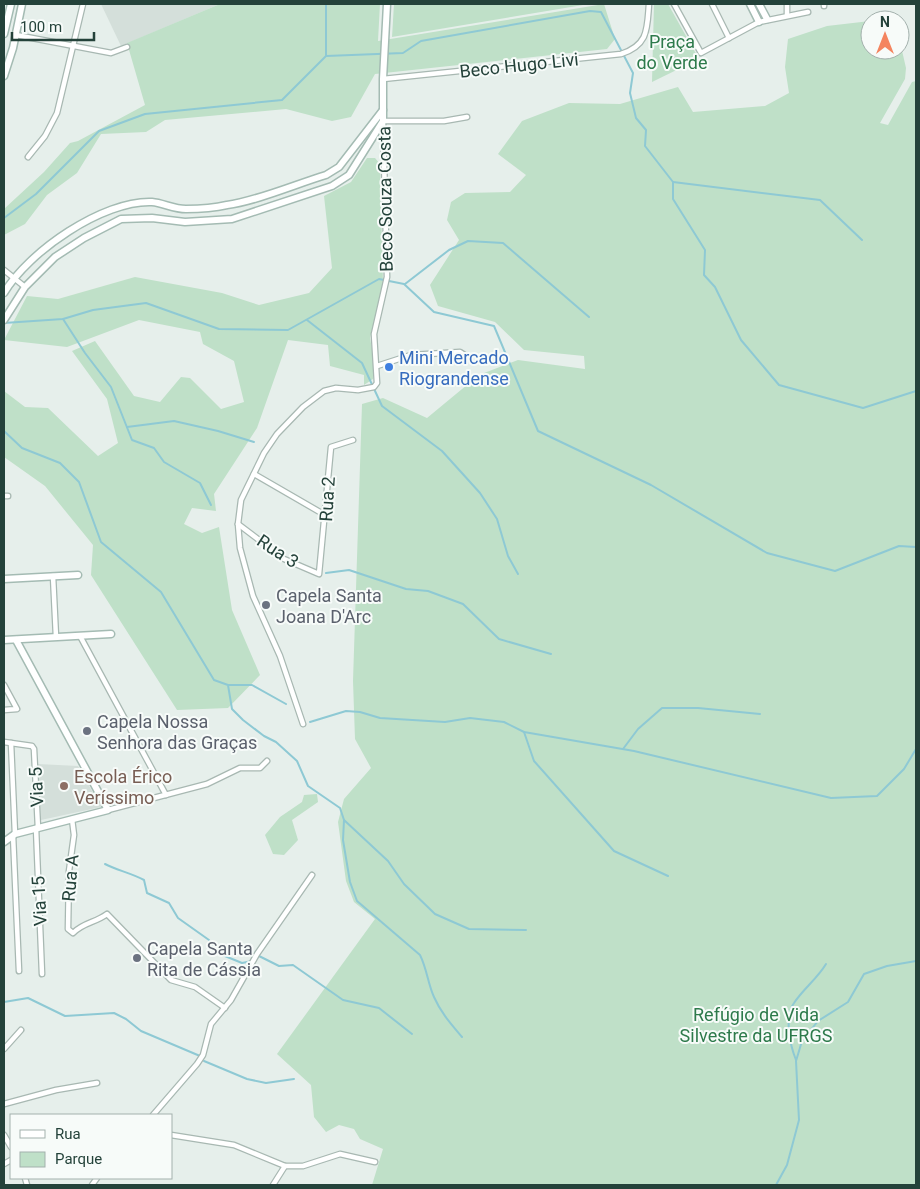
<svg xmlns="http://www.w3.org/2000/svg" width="920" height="1189" viewBox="0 0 920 1189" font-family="Roboto,sans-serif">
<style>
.built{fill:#d4dfda}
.green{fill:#bfe0c8}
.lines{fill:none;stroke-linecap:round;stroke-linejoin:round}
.stream{stroke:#8ec9d4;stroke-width:2}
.street-casing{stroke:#a8b8b2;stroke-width:7}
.secondary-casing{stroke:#a4bbb3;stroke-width:9}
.street{stroke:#fff;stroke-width:4.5}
.secondary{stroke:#fff;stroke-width:6}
.shop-dot{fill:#3f7fe0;stroke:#f7fbf9;stroke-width:2}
.worship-dot{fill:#6b7280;stroke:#f7fbf9;stroke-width:2}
.education-dot{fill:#8d6e63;stroke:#f7fbf9;stroke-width:2}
.labels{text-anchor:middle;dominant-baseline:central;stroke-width:4;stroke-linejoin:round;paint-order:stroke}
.park-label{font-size:18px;fill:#2d7a4b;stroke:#f7fbf9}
.street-label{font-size:18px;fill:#24423a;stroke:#f7fbf9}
.shop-label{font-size:18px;fill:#366cbe;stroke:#f7fbf9;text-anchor:start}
.worship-label{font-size:18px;fill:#5b616d;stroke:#f7fbf9;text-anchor:start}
.education-label{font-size:18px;fill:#785e54;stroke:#f7fbf9;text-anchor:start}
</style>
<rect width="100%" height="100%" fill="#e6efeb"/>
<!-- built -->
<g class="built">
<polygon points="101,4 220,4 121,46"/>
<polygon points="38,764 78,766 101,807 41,820"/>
</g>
<!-- green -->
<g class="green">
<polygon points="220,4 380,4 378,41 604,4 615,39 607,49 375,74 351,117 332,121 286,109 165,120 146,132 101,134 77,173 47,195 25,224 4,235 4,209 44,172 70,143 78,141 145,105 127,43"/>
<polygon points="394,4 589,4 392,37"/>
<polygon points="654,4 668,4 699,59 652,82"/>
<polygon points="870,21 870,50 900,50 900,42 906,68 905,79 880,123 888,125 912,82 916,81 916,1185 372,1185 383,1149 360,1139 354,1129 339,1125 326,1132 314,1117 311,1085 277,1054 375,919 354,902 346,881 338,822 344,799 371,768 355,739 353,681 362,404 383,398 427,418 479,375 518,360 585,369 584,356 524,350 495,322 438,306 430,285 459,240 447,220 451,202 465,193 510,192 526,175 498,154 522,121 569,103 620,104 678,87 693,112 765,106 789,93 785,67 788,39 827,26"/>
<polygon points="367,158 375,158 380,164 383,283 370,338 375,365 373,379 364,385 364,375 330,366 328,345 288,340 257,428 214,494 216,511 192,508 184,524 202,533 219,527 232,610 260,675 228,708 177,710 91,575 93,545 45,486 4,457 4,391 25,407 48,408 98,456 118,443 107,399 72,351 95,341 134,396 160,402 181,377 190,378 221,409 244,402 234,361 203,344 200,332 139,320 67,347 4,340 27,296 58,299 135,277 222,293 259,305 309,293 332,268 324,196 351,182"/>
<polygon points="317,794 318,802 292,820 298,840 284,855 273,854 265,835 280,817 302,802 304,795"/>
</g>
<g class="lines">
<!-- stream -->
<g class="stream">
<polyline points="326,4 326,56"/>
<polyline points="673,182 820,200 862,240"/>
<polyline points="4,218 36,194 99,131 145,114 282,100 326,56 403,53 421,41 590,11 601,12 633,73 630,93 636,118 646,130 645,146 673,182 673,199 705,250 704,275 715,287 741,340 779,385 863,408 916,391"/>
<polyline points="405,284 449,250 468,241 503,243 589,317"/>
<polyline points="63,319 85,353 111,387 132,440 154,448 164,462 200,483 211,505"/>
<polyline points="307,320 362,363 382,406 442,451 480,493 497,519 508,556 518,574"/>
<polyline points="4,323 63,319 93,310 146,303 219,329 288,330 379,279 404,284 434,312 494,326 538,431 651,485 767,553 835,571 899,546 916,547"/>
<polyline points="127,427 174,421 218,431 254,442"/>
<path d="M4,431L22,448L60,463L79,482L101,542L161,592L214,680L228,685L232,709L243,720L264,736L276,742L297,761L308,786L340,808L344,820L343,840L350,882L357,901L420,955C427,969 428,984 434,997C441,1013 451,1024 462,1037"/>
<polyline points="326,573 349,570 406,589 428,591 463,604 499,639 551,654"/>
<polyline points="229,685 252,685 286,704"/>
<polyline points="310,722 346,711 360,712 380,718 445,722 470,718 504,722 524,732 634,751 831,798 877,796 904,769 916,749"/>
<polyline points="524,732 534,761 614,851 668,876"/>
<polyline points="623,749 638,729 662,708 698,708 760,714"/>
<polyline points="344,820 388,861 404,884 435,914 469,929 526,930"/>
<path d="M105,864C116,870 131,873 144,880L147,893L169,903L178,918L209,940L215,952L242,963L252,961"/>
<polyline points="256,959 259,956 279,966 293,965 343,1000 379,1008 412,1034"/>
<polyline points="4,1002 28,998 65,1016 114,1013 126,1019 141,1031 200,1056"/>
<path d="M796,1060C790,1045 784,1017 794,1003C804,988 817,979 826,964"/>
<polyline points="204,1061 247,1079 266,1083 294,1079"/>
<polyline points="776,1185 787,1165 799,1120 796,1061 802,1041 818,1021 848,1002 864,974 887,966 916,961"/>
</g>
<!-- street casing -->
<g class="street-casing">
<g id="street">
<polyline points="674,4 701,53 759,22 808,12"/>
<polyline points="712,4 729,38"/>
<polyline points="787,4 787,15"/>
<polyline points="824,4 824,6"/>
<polyline points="16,35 111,53 127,47"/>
<path d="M383,79L621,54C649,45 647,28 649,4"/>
<polyline points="28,157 45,136 57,113 83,4"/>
<polyline points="4,270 25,287"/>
<polyline points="377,366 411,355 460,352 466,356"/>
<polyline points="254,474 325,515"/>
<polyline points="4,496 8,496"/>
<polyline points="238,524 284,559 319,574 331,447 353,440"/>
<polyline points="53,576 56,637"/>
<polyline points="80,636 166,795"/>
<polyline points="4,685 17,709 4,710"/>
<polyline points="303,724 280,656 253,596 240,548 238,524 241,500 264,453 277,434 303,407 324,391 336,388 358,390 374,387 377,383 374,334 387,277 383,121 444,121 467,117"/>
<polyline points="4,742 32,746 34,749 38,828"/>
<polyline points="11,743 15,834"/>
<polyline points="108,810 207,784 240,768 260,768 267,761"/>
<path d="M72,819L74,835L69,871L68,929L73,933C84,922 95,923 107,914L171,980L195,987L225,1008"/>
<polyline points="36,828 42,974"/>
<polyline points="13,835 19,971"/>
<polyline points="4,1049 21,1030"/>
<polyline points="4,1104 56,1090 97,1083"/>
<polyline points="153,1115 197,1064 203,1055 211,1024 231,1000 257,954 312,875"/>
<polyline points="4,1135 11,1147"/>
<polyline points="171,1135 234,1145 285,1166 303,1166 340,1154 375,1162"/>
<polyline points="4,1164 11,1160"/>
<polyline points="25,1178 27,1185"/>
<polyline points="92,1185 97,1178"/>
<polyline points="273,1185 285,1166"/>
</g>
</g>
<!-- secondary casing -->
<g class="secondary-casing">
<g id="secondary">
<polyline points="750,4 759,22"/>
<polyline points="759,4 767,19"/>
<polyline points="4,34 11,4"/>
<polyline points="4,76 13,48 22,4"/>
<path d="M4,293C28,252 103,200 152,202C163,203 174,209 186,209C199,209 214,208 227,205C257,201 296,184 326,175L339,167L383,110"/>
<polyline points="4,320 25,287 55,257 84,238 121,219 152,218 185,222 232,219 332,186 349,175 383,121 383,79 387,4"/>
<polyline points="4,579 78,575"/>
<polyline points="4,640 111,634"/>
<polyline points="4,842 15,834 108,810 16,640"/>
</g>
</g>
<!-- street -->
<use href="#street" class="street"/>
<!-- secondary -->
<use href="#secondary" class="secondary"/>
</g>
<!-- markers -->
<circle class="shop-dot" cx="389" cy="367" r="5"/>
<g class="worship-dot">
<circle cx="266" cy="605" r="5"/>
<circle cx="87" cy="731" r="5"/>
<circle cx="137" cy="958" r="5"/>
</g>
<circle class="education-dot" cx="64" cy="786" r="5"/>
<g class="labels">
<!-- park labels -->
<g class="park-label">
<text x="672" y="41">Praça<tspan x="672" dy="21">do Verde</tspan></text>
<text x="756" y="1014">Refúgio de Vida<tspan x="756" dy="21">Silvestre da UFRGS</tspan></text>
</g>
<!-- street labels -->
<g class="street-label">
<text transform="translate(519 65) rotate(-6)">Beco Hugo Livi</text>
<text transform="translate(385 199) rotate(-91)">Beco Souza Costa</text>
<text transform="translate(327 499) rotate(-86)">Rua 2</text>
<text transform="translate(278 551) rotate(33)">Rua 3</text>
<text transform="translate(36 787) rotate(-93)">Via 5</text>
<text transform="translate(70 878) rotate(-85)">Rua A</text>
<text transform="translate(39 901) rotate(-93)">Via 15</text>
</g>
<!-- shop labels -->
<g class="shop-label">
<text x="399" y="357">Mini Mercado<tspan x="399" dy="21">Riograndense</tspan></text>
</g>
<!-- worship labels -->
<g class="worship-label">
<text x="276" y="595">Capela Santa<tspan x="276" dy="21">Joana D'Arc</tspan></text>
<text x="97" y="721">Capela Nossa<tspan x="97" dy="21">Senhora das Graças</tspan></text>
<text x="147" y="948">Capela Santa<tspan x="147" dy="21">Rita de Cássia</tspan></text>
</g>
<!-- education labels -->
<g class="education-label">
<text x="74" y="776">Escola Érico<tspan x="74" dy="21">Veríssimo</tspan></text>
</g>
</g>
<!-- border -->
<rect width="920" height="1189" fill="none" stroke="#24423a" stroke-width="10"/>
<!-- legend -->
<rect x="10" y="1114" width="162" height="65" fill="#f7fbf9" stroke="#a3b1ad"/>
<rect x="20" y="1130" width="25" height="8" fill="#ffffff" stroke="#a3b1ad"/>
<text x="55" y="1139" font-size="15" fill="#24423a">Rua</text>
<rect x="20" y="1152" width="25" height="15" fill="#bfe0c8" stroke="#a3b1ad"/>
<text x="55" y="1164" font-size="15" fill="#24423a">Parque</text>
<!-- north arrow -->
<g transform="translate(885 35)"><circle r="24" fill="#f7fbf9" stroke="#a3b1ad"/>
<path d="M0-4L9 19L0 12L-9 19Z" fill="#f4845f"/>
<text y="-8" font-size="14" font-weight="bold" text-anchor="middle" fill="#24423a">N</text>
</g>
<!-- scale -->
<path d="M12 32v8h82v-8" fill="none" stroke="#24423a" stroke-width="2.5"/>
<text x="20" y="32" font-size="15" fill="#24423a" stroke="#f7fbf9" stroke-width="4" paint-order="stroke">100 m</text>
</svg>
